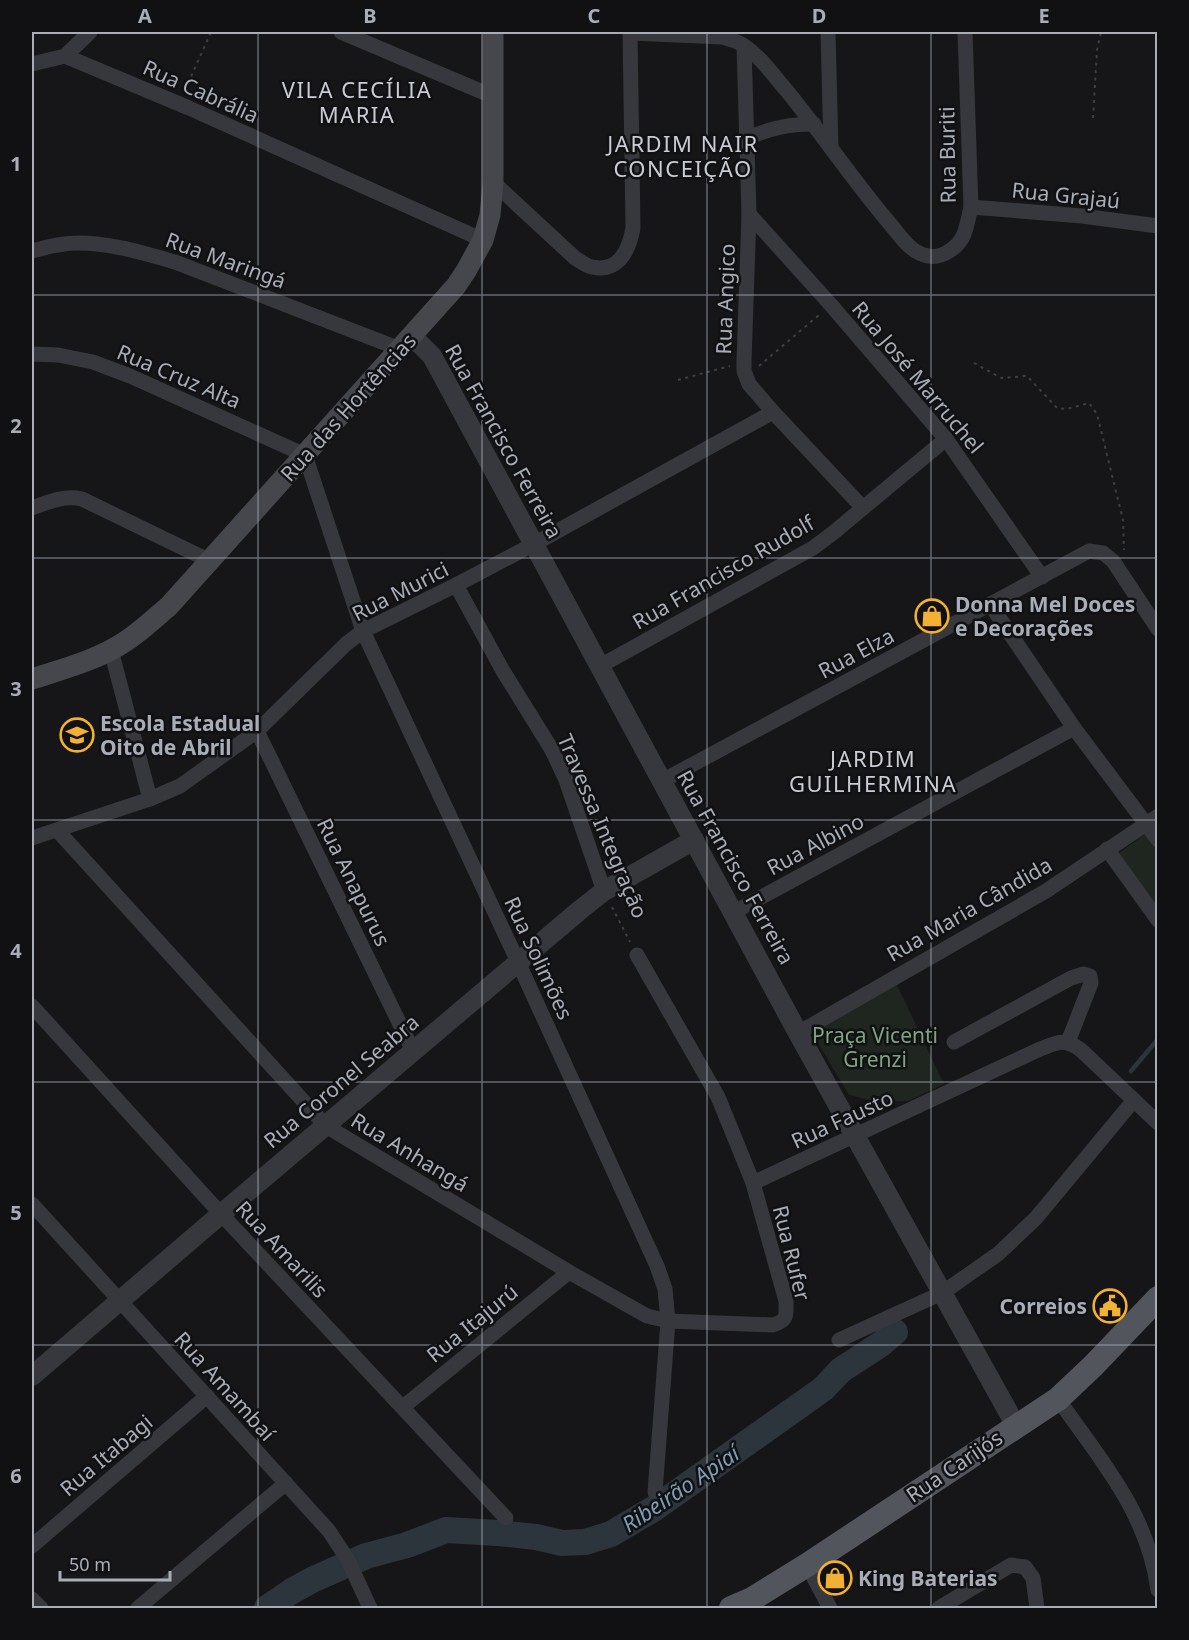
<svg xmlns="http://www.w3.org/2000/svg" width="1189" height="1640" viewBox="0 0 1189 1640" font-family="'Noto Sans',sans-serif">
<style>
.green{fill:#1e261f}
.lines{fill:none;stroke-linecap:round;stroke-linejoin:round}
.stream{stroke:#2c353c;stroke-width:4.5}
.river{stroke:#2c353c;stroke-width:26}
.path{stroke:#3d3f44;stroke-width:2;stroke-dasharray:3 4.5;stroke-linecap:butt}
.minor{stroke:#37383d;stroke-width:15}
.tertiary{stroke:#37383d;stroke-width:20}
.secondary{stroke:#45474d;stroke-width:21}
.primary{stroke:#53555c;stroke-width:24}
.grid{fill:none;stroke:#a8adb8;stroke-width:1.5;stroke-opacity:0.55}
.labels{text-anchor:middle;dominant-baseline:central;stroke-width:5;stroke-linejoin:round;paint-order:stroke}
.street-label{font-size:21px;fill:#a8adb8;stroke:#111113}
.poi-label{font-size:21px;font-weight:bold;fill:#a8adb8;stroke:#111113;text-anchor:start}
.park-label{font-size:21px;fill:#7fa381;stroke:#111113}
.neighbourhood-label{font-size:22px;letter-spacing:1.5px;fill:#c9ccd4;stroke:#111113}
.water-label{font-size:22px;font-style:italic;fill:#7f9bb3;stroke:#111113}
.neatline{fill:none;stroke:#a8adb8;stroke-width:2}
.grid-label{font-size:20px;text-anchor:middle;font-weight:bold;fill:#a8adb8}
</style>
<rect width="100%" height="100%" fill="#161618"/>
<!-- green -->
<g class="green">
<polygon points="1147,833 1157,846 1157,908 1119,853"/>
<polygon points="896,983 944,1084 908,1101 878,1102 849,1095 818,1043 816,1032 817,1027"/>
</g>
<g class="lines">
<!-- stream -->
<polyline class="stream" points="1131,1071 1158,1039"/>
<!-- river -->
<polyline class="river" points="267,1608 292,1591 312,1580 366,1556 407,1545 446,1530 498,1533 536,1537 562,1543 585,1542 611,1534 655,1508 823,1389 841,1370 881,1344 895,1332"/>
<!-- path -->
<g class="path">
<polyline points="185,90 211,32"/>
<polyline points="1093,118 1097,50 1101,32"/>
<polyline points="974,363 1001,378 1027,376 1057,408 1067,409 1089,403 1097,414 1123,520 1124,550"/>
<polyline points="759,366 819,315"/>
<polyline points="678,380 730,366"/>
<polyline points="612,907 630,942"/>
</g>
<!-- minor -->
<g class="minor">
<polyline points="341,32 492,96"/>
<polyline points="828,32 831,148"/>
<path d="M630,33L722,37C729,39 737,41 743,45C761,57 774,76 787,91C823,135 854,182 891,225C901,237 911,253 928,256C942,259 959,247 964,234C967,226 969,216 971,207L965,32"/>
<polyline points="744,46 749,214 744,362 744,371 749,384 773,412 863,508"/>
<polyline points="65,56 90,32"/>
<polyline points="32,64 65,56 189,108 483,240"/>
<path d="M746,139C769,128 789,124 814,124"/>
<path d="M493,182L575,258C580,261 586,266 592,267C619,273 629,250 633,228L630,32"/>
<polyline points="971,207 1082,216 1158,226"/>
<polyline points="749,214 831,305 946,439 1042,577"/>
<path d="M32,251C46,247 62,243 78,243C111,243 143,253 175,262L400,349"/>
<polyline points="32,354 58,355 93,362 130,376 305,455 363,631 518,962 657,1266 665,1289 668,1321 655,1492"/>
<path d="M32,508C48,502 64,495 82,499L210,561"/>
<polyline points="456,585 503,671 552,750 566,780 604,891"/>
<polyline points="990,604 1074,728 1158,840"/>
<polyline points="111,650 150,799"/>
<polyline points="600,666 813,548 833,533 946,439"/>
<polyline points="257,731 413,1051"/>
<polyline points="662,781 1089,551 1103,553 1113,561 1158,629"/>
<path d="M57,830L326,1126L569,1272L647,1316L668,1321L773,1325C788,1320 786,1316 786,1301L753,1183L718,1097L637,955"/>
<polyline points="32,838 150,799 180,786 257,731 346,644 363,631 456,585 534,544 773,412"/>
<polyline points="1107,849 1158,920"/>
<polyline points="734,912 1074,728"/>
<polyline points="32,1006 221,1214 506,1518"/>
<polyline points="798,1033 1046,891 1158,816"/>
<polyline points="954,1042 1071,978 1084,974 1090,976 1091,983 1068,1042"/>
<path d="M753,1183L1040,1049C1059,1042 1064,1038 1081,1050L1158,1123"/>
<polyline points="32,1204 329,1531 348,1560 370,1608"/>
<polyline points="839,1340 942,1293 998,1254 1036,1218 1134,1100"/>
<path d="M1058,1399C1100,1459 1148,1513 1158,1590"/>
<polyline points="403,1407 569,1272"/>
<polyline points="32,1546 207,1396"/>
<polyline points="807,1565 830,1608"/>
<polyline points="32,1599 41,1608"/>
<polyline points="138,1608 286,1483"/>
<polyline points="939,1608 1011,1565 1025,1567 1033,1578 1037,1608"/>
</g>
<!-- tertiary -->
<g class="tertiary">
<polyline points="410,337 420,344 432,356 798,1033 1016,1426"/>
<polyline points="32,1376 221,1214 580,910 604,891 694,840"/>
</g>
<!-- secondary -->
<path class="secondary" d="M32,679C63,669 98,660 126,641C141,631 155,618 169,606L456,286L466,271L483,240L490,215L493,182V32"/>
<!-- primary -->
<polyline class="primary" points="731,1608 752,1599 807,1565 1058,1399 1093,1366 1158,1298"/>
</g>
<!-- grid -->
<path class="grid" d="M258,32V1608M482,32V1608M707,32V1608M931,32V1608M32,295H1158M32,558H1158M32,820H1158M32,1082H1158M32,1345H1158"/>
<!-- icons -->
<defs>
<g id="shop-ring" transform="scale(1.725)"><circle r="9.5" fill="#111113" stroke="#f2b134" stroke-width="1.5"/><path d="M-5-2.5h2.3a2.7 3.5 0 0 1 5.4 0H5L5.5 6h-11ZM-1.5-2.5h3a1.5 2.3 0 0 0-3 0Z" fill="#f2b134"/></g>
<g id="school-ring" transform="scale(1.725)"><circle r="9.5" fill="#111113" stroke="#f2b134" stroke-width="1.5"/><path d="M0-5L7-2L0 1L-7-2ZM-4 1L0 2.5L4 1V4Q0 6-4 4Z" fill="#f2b134"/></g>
<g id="civic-ring" transform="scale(1.725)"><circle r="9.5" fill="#111113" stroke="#f2b134" stroke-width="1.5"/><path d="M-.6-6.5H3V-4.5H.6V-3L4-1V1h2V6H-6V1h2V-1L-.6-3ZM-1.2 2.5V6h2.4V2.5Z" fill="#f2b134"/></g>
</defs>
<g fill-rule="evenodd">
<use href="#shop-ring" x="932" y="616"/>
<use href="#school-ring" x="77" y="735"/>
<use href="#civic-ring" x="1110" y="1306"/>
<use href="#shop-ring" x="835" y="1578"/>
</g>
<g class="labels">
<!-- street labels -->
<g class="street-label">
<text transform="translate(201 91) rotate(24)">Rua Cabrália</text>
<text transform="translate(947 155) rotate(-91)">Rua Buriti</text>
<text transform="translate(1066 195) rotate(6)">Rua Grajaú</text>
<text transform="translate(226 260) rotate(20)">Rua Maringá</text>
<text transform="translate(725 299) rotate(-88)">Rua Angico</text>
<text transform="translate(179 376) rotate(23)">Rua Cruz Alta</text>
<text transform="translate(918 377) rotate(50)">Rua José Marruchel</text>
<text transform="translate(348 407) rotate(-48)">Rua das Hortências</text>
<text transform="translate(504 441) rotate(61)">Rua Francisco Ferreira</text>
<text transform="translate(723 572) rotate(-30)">Rua Francisco Rudolf</text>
<text transform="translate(400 591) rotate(-27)">Rua Murici</text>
<text transform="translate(856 653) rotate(-28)">Rua Elza</text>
<text transform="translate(603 826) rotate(67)">Travessa Integração</text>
<text transform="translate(815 844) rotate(-28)">Rua Albino</text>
<text transform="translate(736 867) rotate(61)">Rua Francisco Ferreira</text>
<text transform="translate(354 882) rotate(64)">Rua Anapurus</text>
<text transform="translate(969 909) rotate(-30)">Rua Maria Cândida</text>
<text transform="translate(539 958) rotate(65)">Rua Solimões</text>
<text transform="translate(341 1081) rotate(-40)">Rua Coronel Seabra</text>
<text transform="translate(842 1119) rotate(-25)">Rua Fausto</text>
<text transform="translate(410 1152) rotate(31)">Rua Anhangá</text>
<text transform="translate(282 1249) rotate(47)">Rua Amarilis</text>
<text transform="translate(792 1253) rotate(76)">Rua Rufer</text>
<text transform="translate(472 1323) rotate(-39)">Rua Itajurú</text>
<text transform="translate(225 1386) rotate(48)">Rua Amambaí</text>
<text transform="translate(106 1455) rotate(-40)">Rua Itabagi</text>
<text transform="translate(954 1466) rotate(-34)">Rua Carijós</text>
</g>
<!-- poi labels -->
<g class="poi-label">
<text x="955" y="604">Donna Mel Doces<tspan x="955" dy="24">e Decorações</tspan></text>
<text x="100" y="723">Escola Estadual<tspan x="100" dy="24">Oito de Abril</tspan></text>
<text x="1087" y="1306" text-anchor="end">Correios</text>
<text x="858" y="1578">King Baterias</text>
</g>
<!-- park labels -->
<g class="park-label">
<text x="875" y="1035">Praça Vicenti<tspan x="875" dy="24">Grenzi</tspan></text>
</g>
<!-- neighbourhood labels -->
<g class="neighbourhood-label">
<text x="357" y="89">VILA CECÍLIA<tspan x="357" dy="25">MARIA</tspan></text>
<text x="683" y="143">JARDIM NAIR<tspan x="683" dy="25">CONCEIÇÃO</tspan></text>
<text x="873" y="758">JARDIM<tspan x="873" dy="25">GUILHERMINA</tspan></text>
</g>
<!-- water labels -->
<g class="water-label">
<text transform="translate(680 1488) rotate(-34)">Ribeirão Apiaí</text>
</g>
</g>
<!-- border -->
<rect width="1189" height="1640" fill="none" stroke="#111113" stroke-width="66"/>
<!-- scale -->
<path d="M60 1571v9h110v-9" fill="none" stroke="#a8adb8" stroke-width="3"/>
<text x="69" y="1571" font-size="18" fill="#a8adb8" stroke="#111113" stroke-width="4.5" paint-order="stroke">50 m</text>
<rect x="33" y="33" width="1123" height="1574" class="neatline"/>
<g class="grid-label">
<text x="145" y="23">A</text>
<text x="370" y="23">B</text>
<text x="594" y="23">C</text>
<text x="819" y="23">D</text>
<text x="1044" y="23">E</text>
<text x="16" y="171">1</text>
<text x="16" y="433">2</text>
<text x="16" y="696">3</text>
<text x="16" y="958">4</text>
<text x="16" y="1220">5</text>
<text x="16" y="1483">6</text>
</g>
</svg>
